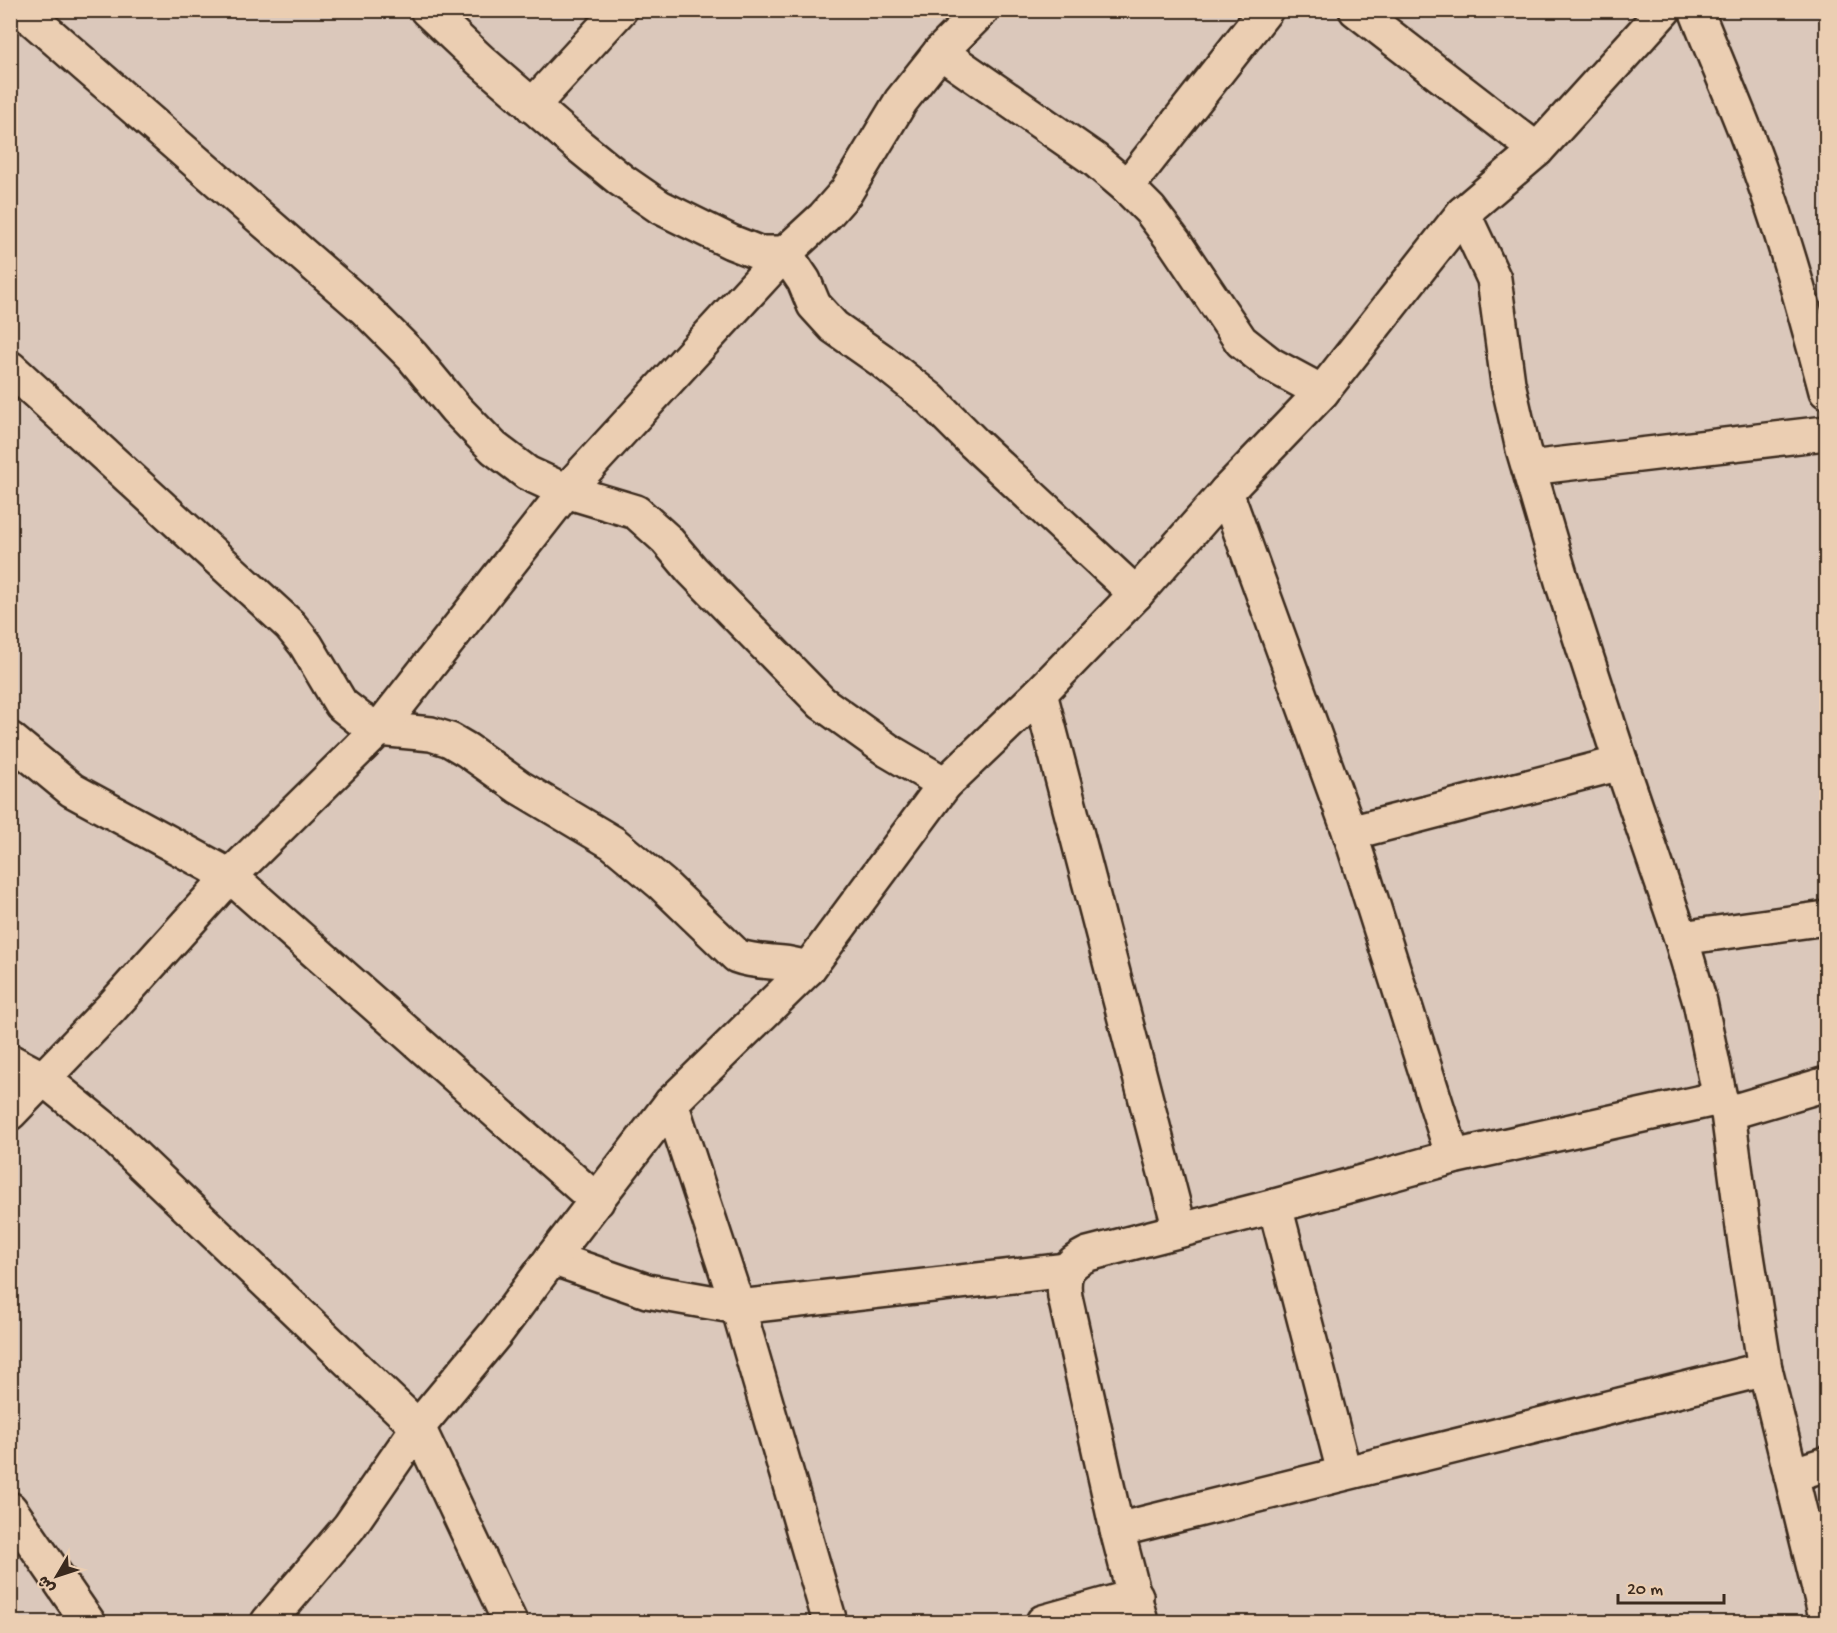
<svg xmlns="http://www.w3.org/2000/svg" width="1837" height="1633" viewBox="0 0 1837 1633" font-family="'Gochi Hand','Playpen Sans Arabic',sans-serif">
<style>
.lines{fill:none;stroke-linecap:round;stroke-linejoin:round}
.minor-casing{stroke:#3b2a1e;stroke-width:38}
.minor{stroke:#ebceb2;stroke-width:33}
</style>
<rect width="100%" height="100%" fill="#dbc8bb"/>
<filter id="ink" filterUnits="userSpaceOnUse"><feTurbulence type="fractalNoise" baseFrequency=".0167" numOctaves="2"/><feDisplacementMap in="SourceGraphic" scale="12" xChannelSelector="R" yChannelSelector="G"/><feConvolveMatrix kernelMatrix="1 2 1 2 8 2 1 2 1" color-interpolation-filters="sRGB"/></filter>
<g filter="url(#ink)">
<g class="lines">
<!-- minor casing -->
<g class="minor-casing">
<g id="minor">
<polyline points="22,10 365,309 412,356 456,409 494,448 527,473 566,491 636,512 666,539 692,570 822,703 889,751 945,784"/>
<polyline points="427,10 480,60 578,145 621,180 660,207 731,242 759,253 785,253 804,281 814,305 834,327 881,360 930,399 974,443 1136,594"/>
<polyline points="1356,10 1537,150"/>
<path d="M1696,10C1712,51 1730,92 1746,133C1779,217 1803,305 1826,391"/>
<polyline points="940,52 1094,159 1127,187 1150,210 1175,243 1241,341 1270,364 1322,392"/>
<polyline points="532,106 620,10"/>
<polyline points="1127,187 1266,10"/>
<polyline points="1463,213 1494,279 1508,383 1523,449 1564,588 1621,763 1681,938 1700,1002 1720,1098 1728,1113 1745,1243 1765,1369 1826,1617"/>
<path d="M10,368L290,625L306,645L341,704L360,719L379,729L431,734L450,740L467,750L519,787L613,843L662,884L737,956C760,965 786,959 808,969"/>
<polyline points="1529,468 1826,433"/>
<polyline points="1226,492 1350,833 1453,1157"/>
<polyline points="1040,693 1180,1230"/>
<polyline points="10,739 72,790 230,876 597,1201"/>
<polyline points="1350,833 1621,763"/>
<polyline points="1681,938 1826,918"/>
<polyline points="10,1061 44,1079 108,1131 418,1427 510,1622"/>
<polyline points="671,1103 738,1307 830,1622"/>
<polyline points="10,1113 111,1008 230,876 379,729 566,491 785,253 824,217 846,192 901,101 940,52 982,10"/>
<polyline points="1728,1113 1826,1084"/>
<polyline points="1275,1206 1344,1472"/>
<polyline points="552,1258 647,1291 738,1307 1067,1270"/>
<polyline points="1791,1475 1826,1464"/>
<polyline points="10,1509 88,1622"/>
<polyline points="1117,1530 1765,1369"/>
<polyline points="268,1622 349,1527 418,1427 497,1332 552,1258 671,1103 808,969 945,784 1040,693 1136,594 1226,492 1322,392 1463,213 1537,150 1664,10"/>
<polyline points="1043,1622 1136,1596"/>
<path d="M1141,1622L1117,1530L1065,1297C1062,1273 1067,1264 1088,1254L1275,1206L1453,1157L1720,1098"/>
</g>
</g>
<!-- minor -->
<use href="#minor" class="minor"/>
</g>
</g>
<!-- margin -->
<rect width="1837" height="1633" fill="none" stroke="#ebceb2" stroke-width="36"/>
<rect x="18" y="18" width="1801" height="1597" fill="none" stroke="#3b2a1e" stroke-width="2" filter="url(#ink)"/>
<!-- north arrow -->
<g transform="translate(57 1576) rotate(231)" stroke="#ebceb2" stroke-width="4.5" paint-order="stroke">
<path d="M0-4.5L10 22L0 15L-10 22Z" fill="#3b2a1e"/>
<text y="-9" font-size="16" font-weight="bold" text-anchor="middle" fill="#3b2a1e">ش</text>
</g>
<!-- scale -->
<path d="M1618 1594v9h106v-9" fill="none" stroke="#3b2a1e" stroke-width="3"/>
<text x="1627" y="1594" font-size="18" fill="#3b2a1e" stroke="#ebceb2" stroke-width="4.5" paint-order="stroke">20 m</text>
</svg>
